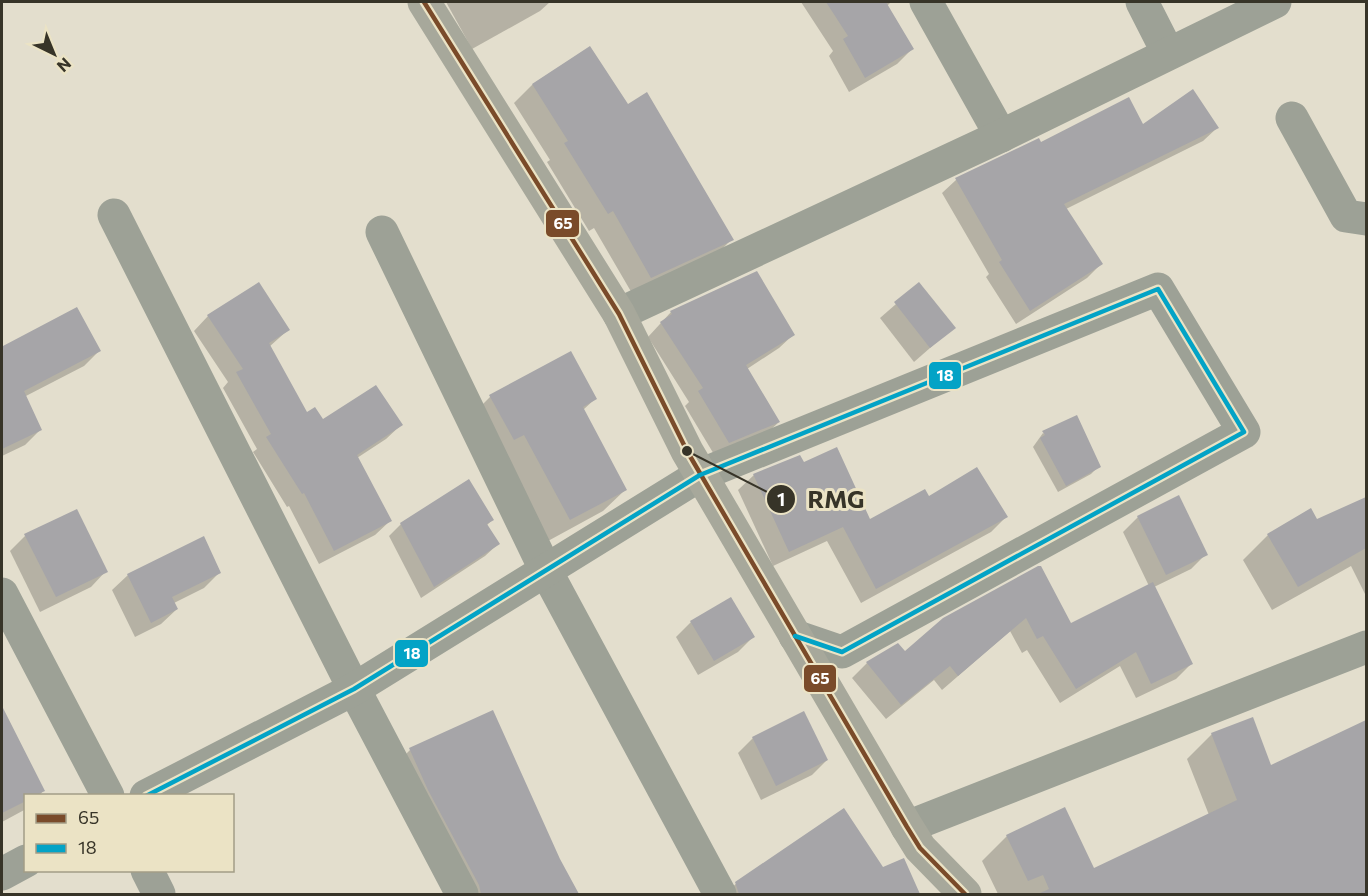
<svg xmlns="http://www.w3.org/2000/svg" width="1368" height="896" viewBox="0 0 1368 896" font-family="Commissioner,sans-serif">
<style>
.shadow{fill:#0003}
.building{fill:#a6a5a8}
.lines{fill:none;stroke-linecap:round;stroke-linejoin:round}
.minor{stroke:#9da196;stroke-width:33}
.tertiary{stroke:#9da196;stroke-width:33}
.secondary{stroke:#a7a89b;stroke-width:33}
.bus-1-casing{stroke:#ebe3c5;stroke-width:9}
.bus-2-casing{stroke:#ebe3c5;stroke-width:9}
.bus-1{stroke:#7a4b2a;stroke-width:4.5}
.bus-2{stroke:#03a3c6;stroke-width:4.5}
.leader{fill:none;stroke:#373428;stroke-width:2}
.callout-dot{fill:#373428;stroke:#ebe3c5;stroke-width:2}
.mark-label{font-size:18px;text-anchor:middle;font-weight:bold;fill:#fff}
.callout-label{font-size:24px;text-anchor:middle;font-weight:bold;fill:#373428;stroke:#ebe3c5;stroke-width:6;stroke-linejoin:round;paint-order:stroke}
.line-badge{stroke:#ebe3c5;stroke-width:2}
.badge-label{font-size:16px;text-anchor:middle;font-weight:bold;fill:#fff}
</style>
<rect width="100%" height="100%" fill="#e3decd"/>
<!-- shadow -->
<g class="shadow">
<polygon points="446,2 550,2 540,11 472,49"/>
<polygon points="801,2 891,2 887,6 912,49 897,64 849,92 829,56 833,51"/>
<polygon points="590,48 627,106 732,239 714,257 633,295 594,228 589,231 547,162 550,160 514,103 532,85"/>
<polygon points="1217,128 1203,141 1066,209 1101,264 1087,278 1016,324 986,277 989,274 942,193 956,180 1040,144"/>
<polygon points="919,284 954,327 914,362 880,318"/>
<polygon points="671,312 793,335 779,348 747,369 779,422 765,435 715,456 685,406 689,402 648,337"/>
<polygon points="208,316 288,330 269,347 306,414 322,421 401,425 386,439 357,458 390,521 375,535 319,564 289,506 287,507 253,452 257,449 223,388 228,382 194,331"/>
<polygon points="2,347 99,351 84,366 24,397 40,430 25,445 2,456"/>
<polygon points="490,397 595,399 583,410 625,490 603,511 548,541 469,418"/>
<polygon points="1043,433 1099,466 1091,474 1058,492 1033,447"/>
<polygon points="804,464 870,521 928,498 1006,517 991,532 861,603 827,541 773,566 738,490 754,475"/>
<polygon points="1366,499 1366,596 1351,566 1272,610 1243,560 1268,535 1317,521"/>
<polygon points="1138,517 1206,554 1191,569 1154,587 1191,664 1176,679 1136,698 1120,666 1060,703 1027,650 1022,653 1010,631 942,690 934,680 886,719 852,678 867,663 905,653 1038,568 1070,625 1149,586 1123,532"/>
<polygon points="492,520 486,526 498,544 485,556 421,598 389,536 401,524"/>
<polygon points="25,536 106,571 91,587 40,612 10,551"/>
<polygon points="203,538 220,572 204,588 174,603 177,609 161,624 135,637 112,590 128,575"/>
<polygon points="691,622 753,637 738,652 698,675 676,637"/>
<polygon points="5,716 43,791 39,796 26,796 26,809 2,822 2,718"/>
<polygon points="1366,722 1366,894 998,894 982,861 1007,836 1093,870 1209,815 1187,759 1212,734 1271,767"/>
<polygon points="753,738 827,760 812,775 761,800 738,753"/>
<polygon points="410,750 559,859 577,894 454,894 391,769"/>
<polygon points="904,860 918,894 725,894 740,880 883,869"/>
</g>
<!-- building -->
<g class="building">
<polygon points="826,2 886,2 914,49 865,78 843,39 848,36"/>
<polygon points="590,46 628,104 647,92 734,240 651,278 613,211 608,214 564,143 568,141 532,84"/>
<polygon points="1193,89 1219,128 1064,204 1103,264 1030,311 999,262 1002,260 955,178 1039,138 1041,142 1129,97 1143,124"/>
<polygon points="757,271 795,335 746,365 780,422 729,443 698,391 703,388 660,322 672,314 670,311"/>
<polygon points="259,282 290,330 269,343 307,412 315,407 323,419 376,385 403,425 357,455 392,521 334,551 304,493 302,494 266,437 271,434 236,372 243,369 207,315"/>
<polygon points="919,282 956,328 930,348 894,302"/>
<polygon points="77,307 101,351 24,391 42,430 2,449 2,343 3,346"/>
<polygon points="571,351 597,399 583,407 627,490 570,520 524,435 514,440 489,395"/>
<polygon points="1077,415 1101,467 1066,486 1040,438 1045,435 1042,431"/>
<polygon points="837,447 870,519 925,489 929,496 977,467 1008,517 876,589 843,527 789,552 753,474 800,455 804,462"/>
<polygon points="469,479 494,520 487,524 500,544 434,587 400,523"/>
<polygon points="1179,495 1208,555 1166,575 1137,516"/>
<polygon points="1366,497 1366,548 1298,587 1267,534 1311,508 1317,519"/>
<polygon points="77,509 108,572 56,597 24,534"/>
<polygon points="204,536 221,573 172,597 178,609 151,623 127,574"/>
<polygon points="1038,566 1041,566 1071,623 1153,582 1193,664 1151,684 1136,652 1076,689 1043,636 1037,639 1026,618 958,676 950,666 901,705 866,662 898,643 905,651 943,618"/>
<polygon points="731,597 755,637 714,661 690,621"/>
<polygon points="2,706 45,791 36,795 26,795 26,801 2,813"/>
<polygon points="493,710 560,859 579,894 481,894 479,885 428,790 409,748"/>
<polygon points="804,711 828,760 776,786 752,737"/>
<polygon points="1253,717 1271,765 1366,720 1366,894 1038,894 1049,889 1043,875 1028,881 1006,835 1065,807 1094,868 1237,800 1211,733"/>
<polygon points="844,808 883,867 904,858 920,894 739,894 735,882"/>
</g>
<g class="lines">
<!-- minor -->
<g class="minor">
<polyline points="926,2 1001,136"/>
<polyline points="1142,2 1168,53"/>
<polyline points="1292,118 1346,216 1366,219"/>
<polyline points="114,215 354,689 462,894"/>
<polyline points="382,232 546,571 720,894"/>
<polyline points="2,594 108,796"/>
<polyline points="146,796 354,689 700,475 1158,289 1244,432 842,652 795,636"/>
<polyline points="907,827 1366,647"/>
<polyline points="147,870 159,894"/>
<polyline points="2,874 26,861"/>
</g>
<!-- tertiary -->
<polyline class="tertiary" points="619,314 1001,136 1275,2"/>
<!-- secondary -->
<polyline class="secondary" points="424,2 619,314 687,451 907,827 920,848 965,894"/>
<!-- bus-1 casing -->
<g class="bus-1-casing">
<polyline id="bus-1" points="424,2 619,314 687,451 907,827 920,848 965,894"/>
</g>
<!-- bus-2 casing -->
<g class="bus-2-casing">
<polyline id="bus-2" points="146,796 354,689 700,475 1158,289 1244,432 842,652 795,636"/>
</g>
<!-- bus-1 -->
<use href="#bus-1" class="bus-1"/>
<!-- bus-2 -->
<use href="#bus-2" class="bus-2"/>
</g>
<!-- callouts -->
<path class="leader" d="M687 451L781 499"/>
<g class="callout-dot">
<circle cx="687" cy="451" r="6"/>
<circle cx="781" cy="499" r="15"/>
</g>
<g class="mark-label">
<text x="781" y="506">1</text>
</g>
<g class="callout-label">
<text x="836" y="508">RMG</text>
</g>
<g class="line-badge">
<rect x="545" y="209" width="35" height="29" rx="6" fill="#7a4b2a"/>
<rect x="928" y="361" width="34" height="29" rx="6" fill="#03a3c6"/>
<rect x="394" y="639" width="35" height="29" rx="6" fill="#03a3c6"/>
<rect x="803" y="664" width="34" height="29" rx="6" fill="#7a4b2a"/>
</g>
<g class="badge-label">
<text x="563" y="229">65</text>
<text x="945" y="381">18</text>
<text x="412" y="659">18</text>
<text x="820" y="684">65</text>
</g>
<!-- border -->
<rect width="1368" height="896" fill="none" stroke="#373428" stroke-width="6"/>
<!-- legend -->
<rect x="24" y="794" width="210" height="78" fill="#ebe3c5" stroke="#a39d86" stroke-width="1.5"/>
<rect x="36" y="814" width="30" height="9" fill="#7a4b2a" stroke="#a39d86" stroke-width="1.5"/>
<text x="78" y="824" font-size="18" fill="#373428">65</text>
<rect x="36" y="844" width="30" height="9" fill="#03a3c6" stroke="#a39d86" stroke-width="1.5"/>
<text x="78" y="854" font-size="18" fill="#373428">18</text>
<!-- north arrow -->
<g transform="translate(54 54) rotate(137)" stroke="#ebe3c5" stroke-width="4.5" paint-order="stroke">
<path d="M0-4.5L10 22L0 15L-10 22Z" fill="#373428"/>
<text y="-9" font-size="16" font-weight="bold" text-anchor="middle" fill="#373428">N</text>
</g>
</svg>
